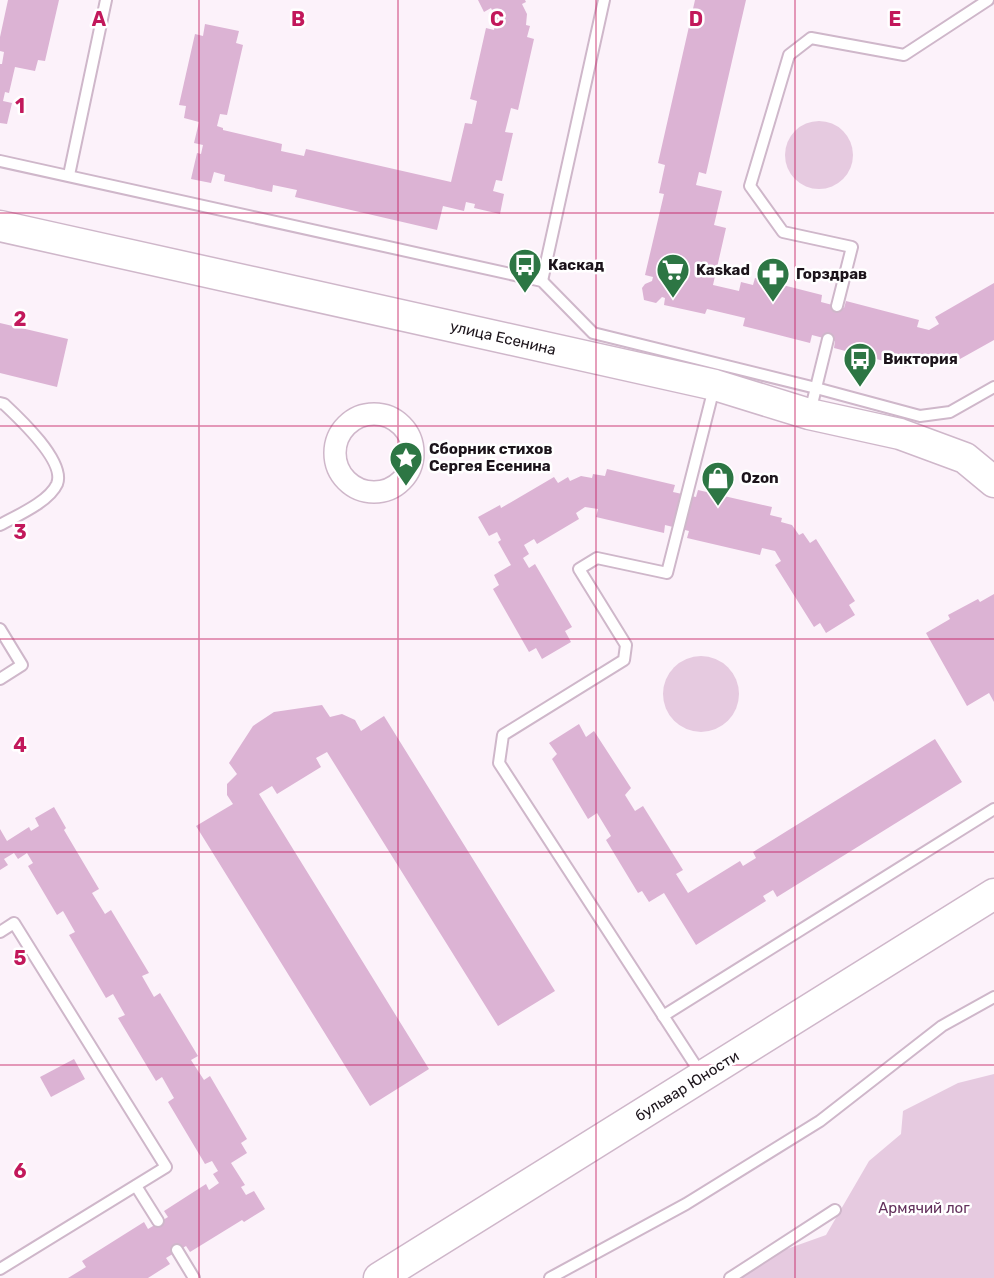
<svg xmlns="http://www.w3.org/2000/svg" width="994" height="1278" viewBox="0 0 994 1278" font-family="Rubik,sans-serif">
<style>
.green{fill:#e6cae0}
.building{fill:#dcb3d4}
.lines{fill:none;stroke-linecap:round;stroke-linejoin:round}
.lane-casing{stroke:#cfb7ca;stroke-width:14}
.street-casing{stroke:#cfb7ca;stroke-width:24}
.secondary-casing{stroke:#cfb7ca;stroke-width:33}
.lane{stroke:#fff;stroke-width:10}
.street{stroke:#fff;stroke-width:21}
.secondary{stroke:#fff;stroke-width:30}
.grid{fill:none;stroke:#c2185b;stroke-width:1.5;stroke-opacity:0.55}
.labels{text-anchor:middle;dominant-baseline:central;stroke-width:5;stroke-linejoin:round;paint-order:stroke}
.poi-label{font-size:15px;font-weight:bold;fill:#1c141b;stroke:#fff;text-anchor:start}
.street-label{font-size:15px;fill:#1c141b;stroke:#fff}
.park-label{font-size:15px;fill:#63315c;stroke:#fff}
.grid-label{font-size:20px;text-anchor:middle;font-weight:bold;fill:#c2185b;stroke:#fff;stroke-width:5;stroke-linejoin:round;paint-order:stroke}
</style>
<rect width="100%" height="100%" fill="#fcf2fa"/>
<!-- green -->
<g class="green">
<circle cx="819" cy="155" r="34"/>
<circle cx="701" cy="694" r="38"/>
<polygon points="994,1074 994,1278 734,1278 770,1255 826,1235 869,1161 901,1134 903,1111 958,1083"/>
</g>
<!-- building -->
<g class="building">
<polygon points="8,0 59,0 45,61 38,60 35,71 15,67 9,93 5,92 3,101 12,103 7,124 0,123 0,64 2,64 4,52 0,51 0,37"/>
<polygon points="478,0 525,0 526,2 522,4 527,14 526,25 530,26 527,37 534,39 518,110 511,108 505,132 513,133 502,181 496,180 493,191 504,194 500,214 474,208 475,204 466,202 464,211 443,206 437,230 295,197 297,190 273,185 272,192 224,181 225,175 214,172 211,183 191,179 197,153 201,154 203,145 194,143 199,122 184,118 186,106 179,105 195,34 203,36 205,24 239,31 236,43 243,45 227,115 220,114 217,126 223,128 223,130 282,144 281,151 304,156 306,149 451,182 465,123 472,124 477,101 470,99 486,28 494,30 496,18 491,8 484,12"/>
<polygon points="695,0 746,0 706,174 699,172 696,185 722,191 714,225 726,228 713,285 739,291 741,282 753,285 755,278 822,295 821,302 844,308 846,301 919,320 917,327 929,330 939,324 935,317 994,283 994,340 960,359 957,353 946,360 944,356 934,362 921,359 920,363 909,360 907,367 834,348 835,341 812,335 810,343 743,326 745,318 707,309 705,314 664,305 665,298 662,297 656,303 644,300 642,288 645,284 652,281 653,277 645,275 664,194 659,193 665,165 658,163"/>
<polygon points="0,323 68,339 57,387 0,373"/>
<polygon points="607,469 675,485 673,492 696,497 698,490 772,507 770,515 782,518 781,522 792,525 799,535 803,533 810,543 816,539 855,601 849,605 855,615 826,633 820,623 814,627 775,565 781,561 775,551 762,548 760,555 687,538 689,531 665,525 664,533 596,517 598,509 585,507 576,513 579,519 537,544 534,539 524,545 529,554 523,558 529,568 535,564 572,627 565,631 571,642 542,659 536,648 529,652 493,589 499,585 494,575 511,565 498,542 501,540 497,532 489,536 478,517 500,505 501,508 554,477 558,483 568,477 570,481 581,476 592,478 593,474 605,476"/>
<polygon points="994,594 994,702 989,693 967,706 926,633 950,619 948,615 978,599 980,602"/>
<polygon points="322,705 330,717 342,714 355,720 361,731 384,716 555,991 498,1026 327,752 316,758 321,767 277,794 272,786 259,794 429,1069 370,1106 196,826 233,804 227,795 227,784 237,774 229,763 253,726 274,712"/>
<polygon points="579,724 586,737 594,731 631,788 625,795 635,811 643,806 683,870 676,874 688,893 740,861 743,866 756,858 753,852 935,739 962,782 777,897 773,890 763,896 766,901 696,945 664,893 649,902 642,891 638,893 606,840 611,836 597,813 588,819 552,759 557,754 549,743"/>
<polygon points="54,807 66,828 64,830 99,889 92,893 105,914 111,910 149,973 142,976 154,997 160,993 198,1056 191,1060 204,1080 210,1076 247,1139 241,1143 247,1153 231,1163 245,1185 241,1187 246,1195 254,1191 265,1209 244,1222 242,1220 190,1252 186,1246 166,1258 170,1264 148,1278 68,1278 86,1267 82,1261 144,1222 148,1229 168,1217 164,1211 206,1184 209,1190 219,1183 213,1174 218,1171 212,1161 205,1164 168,1102 174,1098 162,1077 156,1081 118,1018 125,1015 113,994 106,998 69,935 75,932 63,911 57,915 28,866 33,863 27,853 18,859 14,853 4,859 8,865 0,870 0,829 7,841 29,827 31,831 39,826 35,818"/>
<polygon points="74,1059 85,1079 51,1097 40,1077"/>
</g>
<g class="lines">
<!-- lane casing -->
<g class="lane-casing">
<g id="lane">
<polyline points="0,161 542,281 593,333 816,388 920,416 950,412 994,387"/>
<polyline points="69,175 106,0"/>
<polyline points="542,281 604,0"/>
<polyline points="837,306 852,247 783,232 750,186 789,55 811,38 904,55 988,0"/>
<path d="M0,403L4,404C19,418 66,462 57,484C49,502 16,516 0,525"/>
<polyline points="810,412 828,339"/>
<polyline points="0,629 22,665 0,679"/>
<polyline points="0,932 14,923 166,1167 0,1269"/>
<polyline points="663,1016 994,809"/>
<polyline points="701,1074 499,763 503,735 624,660 626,645 579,569 597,558 667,573 714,388"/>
<polyline points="136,1186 158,1221"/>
<polyline points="177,1250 194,1278"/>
<polyline points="550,1278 686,1204 820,1121 942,1026 994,997"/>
<polyline points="730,1278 835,1210"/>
</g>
</g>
<!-- street casing -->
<g class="street-casing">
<circle id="street" cx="374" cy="453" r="39"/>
</g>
<!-- secondary casing -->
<g class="secondary-casing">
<g id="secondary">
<polyline points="0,226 715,385 809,414 900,434 965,458 994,482"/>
<polyline points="379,1278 994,894"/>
</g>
</g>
<!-- lane -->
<use href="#lane" class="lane"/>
<!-- street -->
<use href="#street" class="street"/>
<!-- secondary -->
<use href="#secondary" class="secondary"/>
</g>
<!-- grid -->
<path class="grid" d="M199,0V1278M398,0V1278M596,0V1278M795,0V1278M0,213H994M0,426H994M0,639H994M0,852H994M0,1065H994"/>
<!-- icons -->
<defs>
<g id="bus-pin" transform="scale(1.725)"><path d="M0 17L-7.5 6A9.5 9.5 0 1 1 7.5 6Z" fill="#2d7644" stroke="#fff"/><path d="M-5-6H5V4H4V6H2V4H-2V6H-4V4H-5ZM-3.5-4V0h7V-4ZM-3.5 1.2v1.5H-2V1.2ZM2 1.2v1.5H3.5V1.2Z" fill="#fff"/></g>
<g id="supermarket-pin" transform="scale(1.725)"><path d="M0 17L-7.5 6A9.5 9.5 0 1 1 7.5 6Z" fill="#2d7644" stroke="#fff"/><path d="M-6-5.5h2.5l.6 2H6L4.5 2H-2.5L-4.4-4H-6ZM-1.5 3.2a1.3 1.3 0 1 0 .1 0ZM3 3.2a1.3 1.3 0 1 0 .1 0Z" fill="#fff"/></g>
<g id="pharmacy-pin" transform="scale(1.725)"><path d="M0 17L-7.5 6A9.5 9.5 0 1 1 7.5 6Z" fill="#2d7644" stroke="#fff"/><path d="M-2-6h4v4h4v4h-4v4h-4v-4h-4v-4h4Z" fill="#fff"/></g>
<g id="sight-pin" transform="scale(1.725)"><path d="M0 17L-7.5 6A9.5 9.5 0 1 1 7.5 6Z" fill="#2d7644" stroke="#fff"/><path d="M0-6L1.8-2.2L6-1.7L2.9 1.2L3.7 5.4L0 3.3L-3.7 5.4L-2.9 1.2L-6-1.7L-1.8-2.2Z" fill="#fff"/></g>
<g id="shop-pin" transform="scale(1.725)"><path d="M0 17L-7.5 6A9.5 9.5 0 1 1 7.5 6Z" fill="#2d7644" stroke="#fff"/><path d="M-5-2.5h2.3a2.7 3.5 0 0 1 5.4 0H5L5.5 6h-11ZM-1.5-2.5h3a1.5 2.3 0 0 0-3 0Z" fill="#fff"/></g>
</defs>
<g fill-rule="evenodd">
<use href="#bus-pin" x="525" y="265"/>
<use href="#supermarket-pin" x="673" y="270"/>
<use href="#pharmacy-pin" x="773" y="274"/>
<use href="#bus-pin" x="860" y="359"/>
<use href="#sight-pin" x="406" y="458"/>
<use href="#shop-pin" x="718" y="478"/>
</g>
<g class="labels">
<!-- poi labels -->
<g class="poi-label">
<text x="548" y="265">Каскад</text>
<text x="696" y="270">Kaskad</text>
<text x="796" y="274">Горздрав</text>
<text x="883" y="359">Виктория</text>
<text x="429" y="449">Сборник стихов<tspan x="429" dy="17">Сергея Есенина</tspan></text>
<text x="741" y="478">Ozon</text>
</g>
<!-- street labels -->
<g class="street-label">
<text transform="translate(503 338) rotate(13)">улица Есенина</text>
<text transform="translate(687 1086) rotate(-32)">бульвар Юности</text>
</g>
<!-- park labels -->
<g class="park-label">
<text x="924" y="1208">Армячий лог</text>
</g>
</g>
<g class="grid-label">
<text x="99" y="26">A</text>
<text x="298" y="26">B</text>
<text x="497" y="26">C</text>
<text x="696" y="26">D</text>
<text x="895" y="26">E</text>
<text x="20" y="113">1</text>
<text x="20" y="326">2</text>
<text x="20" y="539">3</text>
<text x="20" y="752">4</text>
<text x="20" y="965">5</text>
<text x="20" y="1178">6</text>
</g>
</svg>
